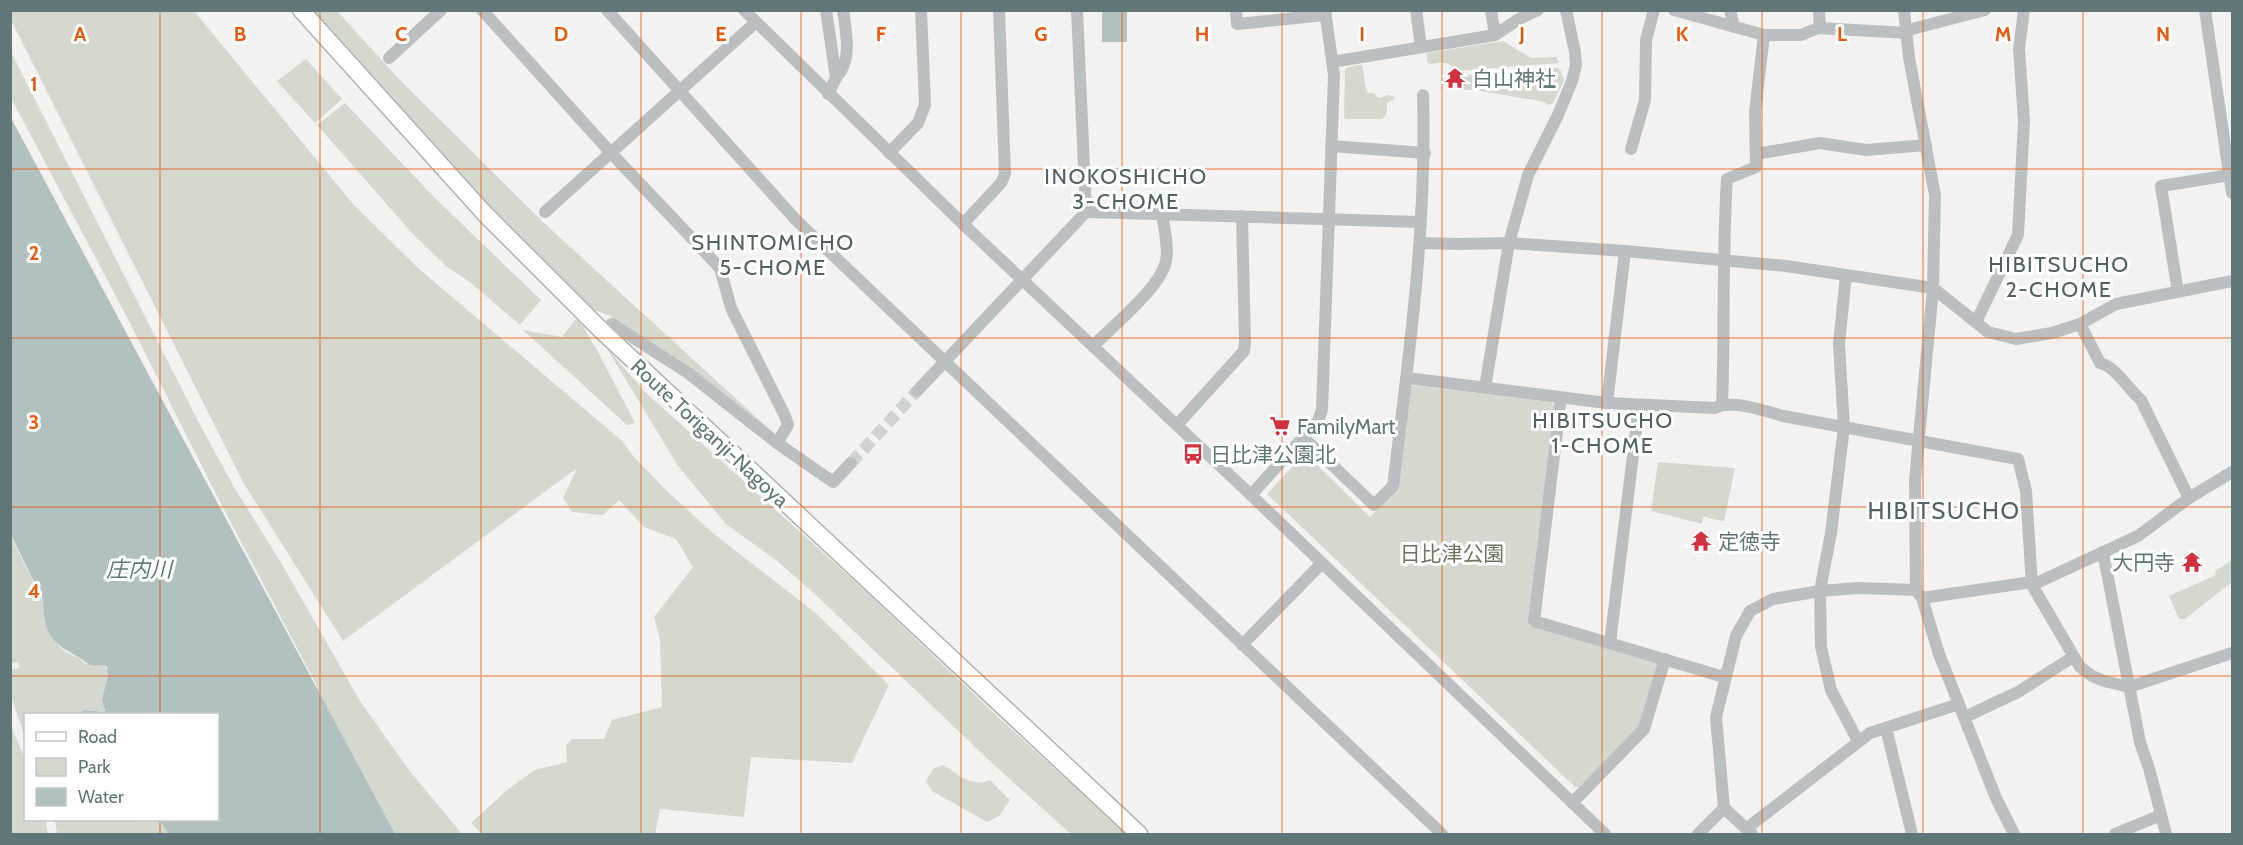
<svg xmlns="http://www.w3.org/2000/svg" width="2243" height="845" viewBox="0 0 2243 845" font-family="Cabin,'Noto Sans JP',sans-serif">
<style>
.green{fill:#d5d8cf}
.water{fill:#b0c1c0}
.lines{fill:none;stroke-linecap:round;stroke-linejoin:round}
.minor-tunnel{stroke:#ced3d2;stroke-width:12;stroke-dasharray:12 6;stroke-linecap:butt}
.major-casing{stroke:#aeb4b5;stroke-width:19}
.minor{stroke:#bac0c1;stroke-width:12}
.major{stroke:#fff;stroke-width:16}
.grid{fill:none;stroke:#e8590c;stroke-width:1.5;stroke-opacity:0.55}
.labels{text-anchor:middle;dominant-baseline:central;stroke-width:6;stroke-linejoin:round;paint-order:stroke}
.poi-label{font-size:21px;fill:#617679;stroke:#fff;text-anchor:start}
.street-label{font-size:21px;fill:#617679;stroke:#fff}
.park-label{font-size:21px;fill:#6d7663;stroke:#fff}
.neighbourhood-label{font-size:22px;letter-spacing:1.5px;fill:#526264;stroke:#fff}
.water-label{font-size:22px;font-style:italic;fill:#607b7b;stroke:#fff}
.quarter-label{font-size:24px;letter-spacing:1.5px;fill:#526264;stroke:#fff}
.grid-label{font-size:20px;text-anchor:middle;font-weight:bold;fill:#e8590c;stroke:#fff;stroke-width:6;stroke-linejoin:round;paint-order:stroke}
</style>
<rect width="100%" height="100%" fill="#f3f2f0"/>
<!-- green -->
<g class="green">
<polygon points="11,10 194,11 353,204 418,268 621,440 634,457 666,490 714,534 817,614 889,685 852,763 751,757 744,817 660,809 655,834 482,834 471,823 507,790 535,770 567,762 566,745 572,739 604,739 612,720 662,707 660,639 654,617 693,567 676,539 644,527 619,500 603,515 572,512 563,498 577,468 343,641 243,482 11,20"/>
<polygon points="311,11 337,11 399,79 543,222 768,428 690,371 608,315 593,310 518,240"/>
<path d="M1503,41L1531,58L1556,57L1559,63L1457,71C1448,61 1444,62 1431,64L1427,62V53Z"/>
<polygon points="10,50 198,421 234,487 283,566 360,701 409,770 462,834 387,834 320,707 317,686 218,498 130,323 11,98"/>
<polygon points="306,59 342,99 315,123 277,81"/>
<path d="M1357,65H1362C1365,74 1363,85 1368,93H1374L1379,98L1388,95L1395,97L1393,100L1387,103L1386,115L1382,119H1345L1344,117L1345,71L1346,68Z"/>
<polygon points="1557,68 1561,71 1564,81 1553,103 1549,105 1540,101 1475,90 1459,90 1455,83 1457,76 1499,72 1503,74 1506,81 1513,79 1516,71"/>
<polygon points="345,103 433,196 541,300 520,325 471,283 446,266 412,233 317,125"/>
<path d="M576,319C586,326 588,338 596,348L635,423L627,425L523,330L562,337Z"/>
<polygon points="606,347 644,391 861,587 999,718 1127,834 1071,834 993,764 819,598 777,561 726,524 678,466"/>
<polygon points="1411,385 1551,402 1554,406 1528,625 1658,663 1640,726 1579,787 1575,787 1267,494 1305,453 1370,517 1398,488"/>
<polygon points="1658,462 1735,468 1724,521 1703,517 1702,524 1651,511"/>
<path d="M10,535L43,601C43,615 53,644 66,652C74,656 80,658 86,664L104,665L108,671L104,712L84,710L78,714H26L25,737L11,696V670L19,668L18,662L11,663Z"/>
<polygon points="2232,560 2232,582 2185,619 2179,619 2169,596 2216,575 2215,571"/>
<polygon points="10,725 25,758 26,820 46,820 48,834 11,834"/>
<path d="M943,765C960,775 970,788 990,780L1010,800L999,816L987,822L932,791L926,781L933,769Z"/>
<polygon points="55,820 159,820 169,834 57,834"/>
</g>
<!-- water -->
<g class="water">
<rect x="1102" y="11" width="25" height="31"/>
<path d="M10,116L395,834H169L159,820H218V714H78L84,710L104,712L105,710L102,700L108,675L107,667L104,665C85,666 93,666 78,657C50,641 44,634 43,600L11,535Z"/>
</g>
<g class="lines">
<!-- minor-tunnel -->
<polyline class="minor-tunnel" points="851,463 917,391"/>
<!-- major casing -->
<g class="major-casing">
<polyline id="major" points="301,10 485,214 602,331 1139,834"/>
</g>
<!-- minor -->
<g class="minor">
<polyline points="482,10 611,153 720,268 731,308 785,416 788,425 777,443"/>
<polyline points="607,10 796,220 1442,834"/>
<polyline points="744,10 963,224 1251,495 1605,834"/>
<polyline points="826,10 836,78 828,94"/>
<polyline points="1236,10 1237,24 1325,15"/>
<polyline points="1416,10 1421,47"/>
<polyline points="1491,10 1495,35 1519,19 1538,10"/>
<polyline points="1674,10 1764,35 1801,35 1818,28 1908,33"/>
<polyline points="1730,10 1734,27"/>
<polyline points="1819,10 1820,28"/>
<polyline points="1904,10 1909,58 1935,195 1933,288 1915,480 1916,590 1922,598 1939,654 1996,798 2014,834"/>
<polyline points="2205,10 2232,193"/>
<polyline points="1908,30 1985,10"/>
<polyline points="389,58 441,10"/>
<polyline points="1332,62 1495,35"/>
<path d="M836,78C853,59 846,34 843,10"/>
<polyline points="1331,146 1425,153"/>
<polyline points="1631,149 1645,100 1646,40 1654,10"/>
<polyline points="889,153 918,123 925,105 921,10"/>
<polyline points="1756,154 1820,143 1866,150 1926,145"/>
<polyline points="545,212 755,23"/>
<polyline points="1086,212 1420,222"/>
<polyline points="963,224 1001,183 1005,174 999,10"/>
<polyline points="1421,243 1459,244 1509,243 1625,251 1786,266 1933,288 1988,332 2016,339 2052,333 2080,324 2116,304 2232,281"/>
<polyline points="1846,275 1839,344 1844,427 1831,533 1820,591 1821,647 1831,690 1858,741"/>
<polyline points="2178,292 2161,186 2230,175"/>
<polyline points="1976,322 2018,235 2024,121 2019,49 2024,10"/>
<path d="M2080,324L2100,363C2116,367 2128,389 2141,400L2189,498"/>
<polyline points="602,331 612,324 688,373 777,443 833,482 851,463"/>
<path d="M1093,346C1113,326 1161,287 1166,261C1169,246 1164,229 1162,214"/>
<path d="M1407,378L1607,403L1715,408C1731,399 1765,411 1783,416L2018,459L2026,491L2032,585L2080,667L2092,676L2104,681L2129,687L2232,653"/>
<polyline points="1485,388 1509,243 1528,175 1558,115 1572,81 1576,65 1575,52 1566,10"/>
<polyline points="917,391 1086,212 1077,10"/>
<polyline points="1561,398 1534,621 1724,677"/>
<polyline points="1607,403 1625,251"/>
<path d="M1722,405C1725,329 1722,254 1727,179L1756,167L1755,112L1764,35"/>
<polyline points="1177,425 1244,351 1245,342 1242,216"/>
<path d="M1304,438L1374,505L1393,486C1409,356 1427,226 1423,95"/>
<polyline points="1251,495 1318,421 1322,410 1334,75 1325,10"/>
<polyline points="2103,552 2140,742 2149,768 2166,834"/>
<polyline points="2032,585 2138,536 2189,498 2232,472"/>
<polyline points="1922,598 2032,582"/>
<polyline points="1610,643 1639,406"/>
<polyline points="1242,645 1322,563"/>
<polyline points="1965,717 2018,692 2073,657"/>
<polyline points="1886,728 1912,834"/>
<polyline points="1572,803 1644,729 1665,659"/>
<polyline points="1746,829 1870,733 1959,704"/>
<polyline points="1698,834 1724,808"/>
<polyline points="1752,834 1724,808 1716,717 1736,636 1750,611 1773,599 1820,591 1858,588 1916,590"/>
<polyline points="2115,834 2161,815"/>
</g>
<!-- major -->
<use href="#major" class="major"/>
</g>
<!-- grid -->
<path class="grid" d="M160,10V714M320,10V834M481,10V834M641,10V834M801,10V834M961,10V834M1122,10V834M1282,10V834M1442,10V834M1602,10V834M1762,10V834M1923,10V834M2083,10V834M10,169H2232M10,338H2232M10,507H2232M10,676H2232M160,820V834"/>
<!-- icons -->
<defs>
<g id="temple-bare" transform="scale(1.62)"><path d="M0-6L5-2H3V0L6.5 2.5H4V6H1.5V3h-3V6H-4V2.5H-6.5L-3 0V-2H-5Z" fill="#d3303f" stroke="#fff" stroke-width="2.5" paint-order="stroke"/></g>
<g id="supermarket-bare" transform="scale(1.62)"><path d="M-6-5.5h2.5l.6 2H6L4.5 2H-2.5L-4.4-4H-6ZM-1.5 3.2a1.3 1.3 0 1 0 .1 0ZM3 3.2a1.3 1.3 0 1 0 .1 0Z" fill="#d3303f" stroke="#fff" stroke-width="2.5" paint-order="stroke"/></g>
<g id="bus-bare" transform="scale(1.62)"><path d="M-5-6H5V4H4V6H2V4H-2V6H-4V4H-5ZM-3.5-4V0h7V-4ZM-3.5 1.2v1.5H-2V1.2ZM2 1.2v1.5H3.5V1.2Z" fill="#d3303f" stroke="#fff" stroke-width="2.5" paint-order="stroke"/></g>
</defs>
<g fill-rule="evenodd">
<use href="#temple-bare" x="1455" y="78"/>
<use href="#supermarket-bare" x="1280" y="426"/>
<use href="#bus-bare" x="1193" y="454"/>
<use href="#temple-bare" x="1701" y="541"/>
<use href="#temple-bare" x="2192" y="562"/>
</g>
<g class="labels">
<!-- poi labels -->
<g class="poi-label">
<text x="1472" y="78">白山神社</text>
<text x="1297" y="426">FamilyMart</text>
<text x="1210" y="454">日比津公園北</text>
<text x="1718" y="541">定徳寺</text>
<text x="2175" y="562" text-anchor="end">大円寺</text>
</g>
<!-- street labels -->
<g class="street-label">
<text transform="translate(710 433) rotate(43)">Route Toriganji-Nagoya</text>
</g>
<!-- park labels -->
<g class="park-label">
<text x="1452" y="553">日比津公園</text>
</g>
<!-- neighbourhood labels -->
<g class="neighbourhood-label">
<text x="1126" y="176">INOKOSHICHO<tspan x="1126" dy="25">3-CHOME</tspan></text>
<text x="773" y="242">SHINTOMICHO<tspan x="773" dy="25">5-CHOME</tspan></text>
<text x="2059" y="264">HIBITSUCHO<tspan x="2059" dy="25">2-CHOME</tspan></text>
<text x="1603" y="420">HIBITSUCHO<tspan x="1603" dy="25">1-CHOME</tspan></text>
</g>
<!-- water labels -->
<g class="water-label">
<text x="139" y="569">庄内川</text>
</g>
<!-- quarter labels -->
<g class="quarter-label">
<text x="1944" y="510">HIBITSUCHO</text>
</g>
</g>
<g class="grid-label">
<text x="80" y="41">A</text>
<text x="240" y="41">B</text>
<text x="401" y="41">C</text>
<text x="561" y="41">D</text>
<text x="721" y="41">E</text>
<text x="881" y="41">F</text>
<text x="1041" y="41">G</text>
<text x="1202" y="41">H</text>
<text x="1362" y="41">I</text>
<text x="1522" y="41">J</text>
<text x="1682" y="41">K</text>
<text x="1842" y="41">L</text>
<text x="2003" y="41">M</text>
<text x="2163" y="41">N</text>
<text x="34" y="91">1</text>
<text x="34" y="260">2</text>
<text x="34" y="429">3</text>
<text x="34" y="598">4</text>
</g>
<!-- border -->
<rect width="2243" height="845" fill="none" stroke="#617679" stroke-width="24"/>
<!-- legend -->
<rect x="24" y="713" width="195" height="108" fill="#ffffff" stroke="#c0c8c9" stroke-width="1.5"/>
<rect x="36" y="732" width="30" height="9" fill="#ffffff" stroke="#c0c8c9" stroke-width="1.5"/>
<text x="78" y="743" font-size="18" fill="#617679">Road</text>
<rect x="36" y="758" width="30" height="18" fill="#d5d8cf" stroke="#c0c8c9" stroke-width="1.5"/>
<text x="78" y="773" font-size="18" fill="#617679">Park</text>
<rect x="36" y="788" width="30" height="18" fill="#b0c1c0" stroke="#c0c8c9" stroke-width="1.5"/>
<text x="78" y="803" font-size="18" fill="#617679">Water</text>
</svg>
